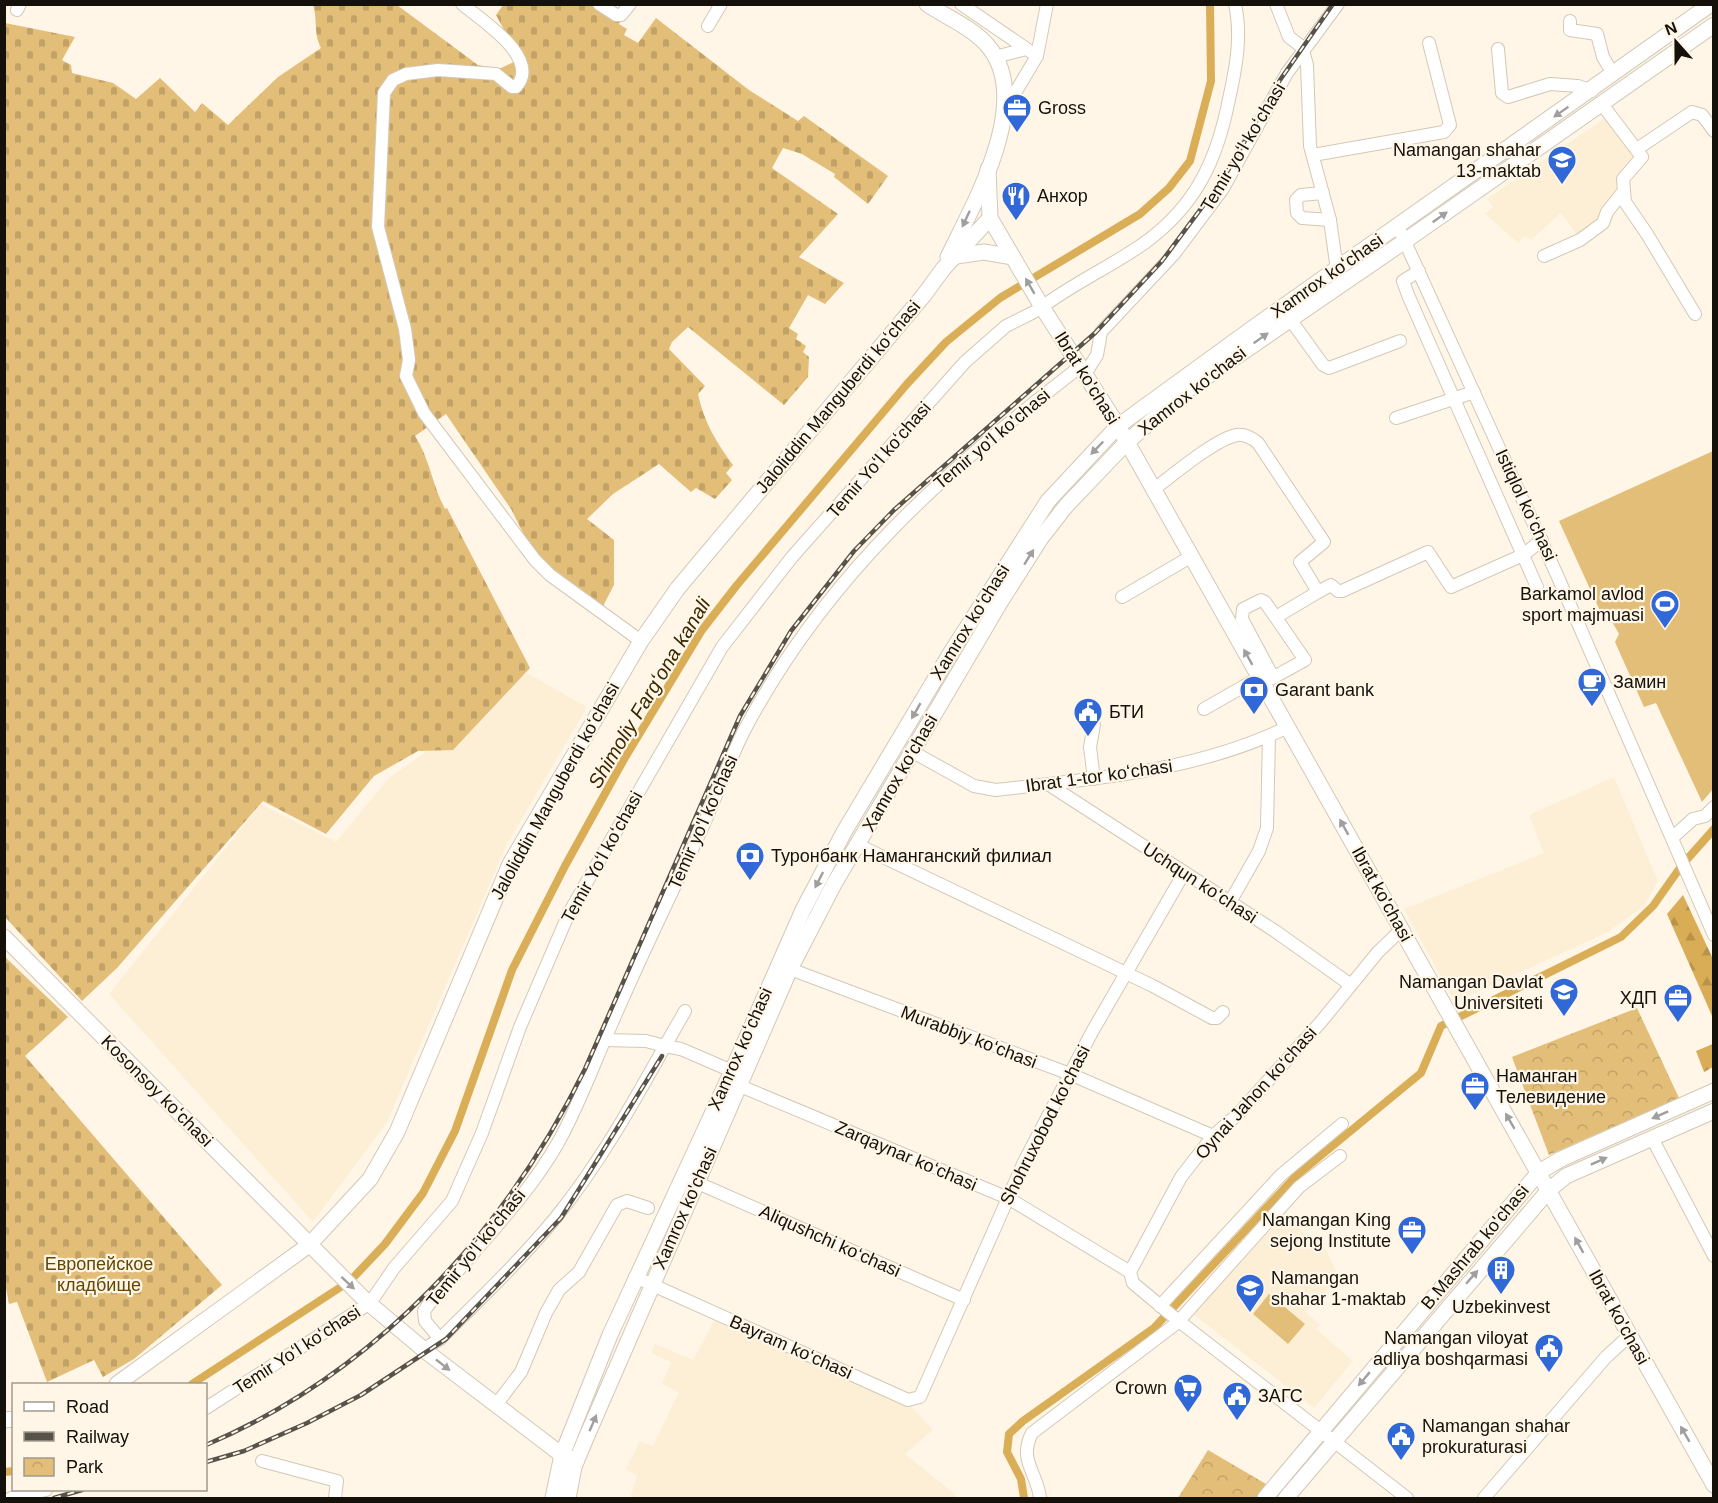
<svg xmlns="http://www.w3.org/2000/svg" width="1718" height="1503" viewBox="0 0 1718 1503" font-family="Arial,sans-serif">
<style>
.built{fill:#fdefd5}
.forest{fill:url(#forest-firs)}
.cemetery{fill:url(#cemetery-stones)}
.park{fill:url(#park-crowns)}
.garden{fill:#e3be78}
.lines{fill:none;stroke-linecap:round;stroke-linejoin:round}
.canal{stroke:#daae57;stroke-width:8}
.minor-casing{stroke:#d3c8b6;stroke-width:14}
.major-casing{stroke:#d3c8b6;stroke-width:17}
.minor{stroke:#fff;stroke-width:12}
.major{stroke:#fff;stroke-width:15}
.rail-casing{stroke:#58534a;stroke-width:4.5}
.rail{stroke:#fff6e7;stroke-width:2;stroke-dasharray:7;stroke-linecap:butt}
.oneway{fill:#a19f9d}
.labels{text-anchor:middle;dominant-baseline:central;stroke-width:4.5;stroke-linejoin:round;paint-order:stroke}
.poi-label{font-size:18px;fill:#14100a;stroke:#fff6e7;text-anchor:start}
.street-label{font-size:18px;fill:#14100a;stroke:#fff6e7}
.park-label{font-size:18px;fill:#654700;stroke:#fff6e7}
.water-label{font-size:20px;font-style:italic;fill:#392801;stroke:#fff6e7}
</style>
<defs>
<pattern id="forest-firs" width="22" height="20" patternUnits="userSpaceOnUse" patternTransform="scale(1.5)"><rect width="22" height="20" fill="#d9ac56"/><path d="M5 1l3.5 6h-7zM16 11l3.5 6h-7z" fill="#b9934a"/></pattern>
<pattern id="cemetery-stones" width="16" height="16" patternUnits="userSpaceOnUse" patternTransform="scale(1.5)"><rect width="16" height="16" fill="#e3be78"/><path d="M2 7V4a2 2 0 0 1 4 0v3zM10 15v-3a2 2 0 0 1 4 0v3z" fill="#c2a266"/></pattern>
<pattern id="park-crowns" width="20" height="18" patternUnits="userSpaceOnUse" patternTransform="scale(1.5)"><rect width="20" height="18" fill="#e3be78"/><path d="M2 6a3 3 0 1 1 6 0M12 15a3 3 0 1 1 6 0" fill="none" stroke="#c2a266"/></pattern>
</defs>
<rect width="100%" height="100%" fill="#fff6e7"/>
<!-- built -->
<g class="built">
<polygon points="1608,116 1641,161 1611,204 1600,214 1603,219 1579,238 1561,213 1531,240 1525,236 1518,243 1485,214 1493,207 1487,199"/>
<polygon points="527,673 587,707 507,844 387,1122 313,1222 109,994 261,804 336,842 389,778 456,730"/>
<polygon points="1614,777 1658,881 1644,906 1608,932 1455,1002 1404,909 1544,853 1529,815"/>
<polygon points="1283,1217 1325,1248 1339,1277 1306,1312 1320,1325 1316,1329 1353,1361 1314,1408 1193,1314"/>
<polygon points="714,1321 908,1403 933,1430 905,1454 955,1494 956,1498 630,1498 637,1476 626,1469 640,1441 653,1446 679,1392 662,1384 671,1362 651,1353 655,1344 693,1360"/>
</g>
<!-- forest -->
<g class="forest">
<polygon points="1683,895 1713,959 1713,1018 1667,914"/>
<polygon points="1713,1044 1713,1067 1704,1072 1696,1051"/>
</g>
<!-- cemetery -->
<g class="cemetery">
<path d="M313,5H397L478,65L499,69L520,59L496,15L503,5H595L621,20L619,24L627,29L624,35L638,43L656,18L749,90L798,121L804,116L888,176L868,204L834,177L835,174L802,154L783,148L772,168L838,214L799,257L844,283L825,304L808,295L789,328L798,334L796,339L806,346L803,352L809,357L808,377L784,405L688,327L672,342L669,349L705,386L698,394C704,422 716,442 733,465L726,473L732,480L715,499L696,488L691,492L659,464L613,494L587,519L614,540V585L601,610L532,551L511,509L446,414L415,436C430,459 432,485 445,509L447,508L530,668L453,750L418,751L374,776L326,834L263,801L117,968L82,1001L5,917V23L75,37L62,60L71,65L72,73L113,83L136,99L160,78L195,112L202,103L228,125L278,77L321,48C313,32 318,21 313,5Z"/>
<polygon points="5,957 68,1017 25,1056 222,1285 134,1359 103,1377 94,1360 47,1382 17,1302 9,1304 4,1277"/>
</g>
<!-- park -->
<g class="park">
<polygon points="1637,1008 1679,1098 1549,1155 1512,1057"/>
<polygon points="1208,1450 1266,1484 1258,1498 1178,1498"/>
</g>
<!-- garden -->
<g class="garden">
<polygon points="1713,451 1714,788 1702,802 1656,703 1644,707 1615,642 1619,634 1609,616 1601,613 1559,521"/>
<polygon points="1269,1294 1305,1324 1288,1344 1253,1314"/>
</g>
<g class="lines">
<!-- canal -->
<g class="canal">
<polyline points="192,1384 350,1281 385,1244 423,1193 455,1131 512,970 565,866 623,761 702,630 737,585 907,384 946,342 1000,298 1140,214 1169,188 1190,161 1211,81 1210,4"/>
<polyline points="4,1472 14,1471"/>
<polyline points="1024,1498 1021,1479 1007,1452 1009,1434 1023,1421 1154,1328 1296,1176 1421,1073 1441,1026 1621,937 1653,906 1682,865 1714,829"/>
</g>
<!-- minor casing -->
<g class="minor-casing">
<g id="minor">
<path d="M462,4C481,20 542,58 516,87H512L496,74L438,70L406,74L393,80L384,93L378,227L405,329L409,360L406,376L424,413L535,560L550,575L641,641"/>
<polyline points="599,4 616,15 621,15 630,4"/>
<polyline points="961,4 1037,56"/>
<polyline points="1276,4 1289,37 1302,47 1307,65 1310,146 1330,220 1337,270"/>
<polyline points="17,10 20,4"/>
<polyline points="1570,21 1570,30 1597,34 1603,57 1613,74"/>
<polyline points="708,26 721,4"/>
<polyline points="1498,49 1502,93 1508,97 1550,84 1578,86 1592,91"/>
<polyline points="995,57 1026,49"/>
<polyline points="1601,103 1642,157 1623,179 1625,202 1647,234 1695,314"/>
<polyline points="1006,108 1037,56 1047,4"/>
<polyline points="1637,149 1692,112 1702,115 1714,131"/>
<polyline points="1313,155 1444,132 1450,125 1429,43"/>
<polyline points="1323,193 1301,195 1296,200 1297,213 1302,218 1330,220"/>
<polyline points="1401,233 1557,575 1714,935"/>
<polyline points="1544,256 1580,240 1603,223 1607,212 1623,192"/>
<polyline points="1419,271 1403,281 1408,295 1537,587"/>
<path d="M1042,307C1074,283 1110,267 1143,244C1195,207 1217,161 1229,99C1236,68 1242,36 1235,4"/>
<polyline points="1290,319 1323,365 1329,368 1400,341"/>
<polyline points="1085,374 1097,355 1101,332 1174,254 1222,190 1287,73 1338,4"/>
<polyline points="1396,418 1474,392"/>
<path d="M1154,489C1173,475 1215,439 1237,435C1245,434 1252,438 1258,443L1324,542L1300,562L1318,592L1276,617"/>
<polyline points="1318,592 1331,585 1338,591 1342,591 1428,552 1451,587 1523,555 1542,540"/>
<polyline points="1122,597 1192,556"/>
<polyline points="1263,683 1305,660 1265,602 1261,600 1243,609 1242,619 1273,677"/>
<polyline points="1204,709 1260,677"/>
<polyline points="1094,725 1090,747 1094,779"/>
<path d="M913,752L974,786L996,790C1098,778 1194,772 1288,727"/>
<polyline points="1048,784 1275,931 1351,985"/>
<polyline points="1672,838 1693,819 1705,816 1714,807"/>
<polyline points="858,845 1153,986 1212,1018 1217,1018 1223,1012"/>
<polyline points="1229,904 1259,851 1267,828 1269,736"/>
<polyline points="790,969 1070,1074 1213,1136"/>
<polyline points="604,1040 646,1041 665,1046 685,1011"/>
<polyline points="1652,1138 1714,1256"/>
<polyline points="691,1180 964,1300"/>
<polyline points="1130,1272 1181,1177 1213,1136 1238,1114 1320,1023 1378,952 1402,929"/>
<polyline points="1130,1272 1133,1283 1175,1318 1407,1498"/>
<polyline points="635,1277 908,1400 920,1397 1024,1162 1092,1032 1184,873"/>
<polyline points="1160,1306 1281,1175 1342,1124"/>
<path d="M440,1339L425,1321L424,1311C435,1295 449,1281 462,1266C496,1227 534,1186 559,1141C580,1103 594,1063 612,1023C639,960 669,898 698,837C715,801 727,764 745,729C827,574 945,471 1081,366"/>
<path d="M424,1349L440,1339C480,1299 521,1260 557,1216C599,1164 632,1105 665,1046L681,1049L732,1071L740,1086L1008,1198L1130,1272"/>
<polyline points="496,1405 521,1372 546,1313 559,1290 579,1272 617,1205 627,1201 648,1208"/>
<polyline points="206,1408 370,1303 394,1268 452,1201 482,1133 520,1027 569,913 722,647 792,557 965,362 1006,326 1034,312"/>
<polyline points="262,1461 337,1481 335,1498"/>
<polyline points="11,1498 46,1490"/>
<path d="M1040,1498C1037,1472 1018,1460 1032,1433L1177,1323L1299,1187L1340,1156"/>
<polyline points="1484,1498 1606,1357 1629,1336"/>
</g>
</g>
<!-- major casing -->
<g class="major-casing">
<g id="major">
<path d="M927,4C946,17 973,28 988,46C1034,101 974,203 948,257"/>
<polyline points="988,169 990,218 1042,307 1118,426 1714,1485"/>
<polyline points="956,256 984,252 1013,257"/>
<polyline points="4,937 366,1301 428,1353 562,1455 570,1458"/>
<polyline points="117,1384 309,1245 370,1179 397,1132 510,864 641,641 678,588 924,295 943,269 990,218"/>
<polyline points="4,1420 14,1419"/>
<polyline points="553,1498 562,1455 610,1335 732,1071 803,910 844,832 950,654 1048,501 1118,426 1250,330 1711,4"/>
<polyline points="568,1498 574,1467 586,1438 790,969 834,884 1001,601 1041,538 1066,506 1127,442 1186,391 1405,241 1714,25"/>
<polyline points="1265,1498 1539,1172 1561,1159 1714,1091"/>
<polyline points="1286,1498 1549,1190 1566,1176 1714,1111"/>
</g>
</g>
<!-- minor -->
<use href="#minor" class="minor"/>
<!-- major -->
<use href="#major" class="major"/>
<!-- rail casing -->
<g class="rail-casing">
<g id="rail">
<path d="M206,1445C375,1373 505,1232 585,1069L740,716L791,631L854,551L894,510L1095,333L1162,261L1223,179L1280,80L1333,4"/>
<polyline points="206,1462 244,1451 307,1423 361,1395 446,1339 561,1218 662,1056"/>
<polyline points="54,1498 82,1490"/>
</g>
</g>
<!-- rail -->
<use href="#rail" class="rail"/>
</g>
<!-- one-way arrows -->
<defs><path id="oneway-solid" d="M-6-.8H1V-3.2L6.5 0L1 3.2V.8H-6Z" transform="scale(1.5)"/></defs>
<g class="oneway">
<use href="#oneway-solid" transform="translate(1561 112) rotate(145)"/>
<use href="#oneway-solid" transform="translate(1440 217) rotate(-35)"/>
<use href="#oneway-solid" transform="translate(966 219) rotate(115)"/>
<use href="#oneway-solid" transform="translate(1030 286) rotate(-120)"/>
<use href="#oneway-solid" transform="translate(1261 338) rotate(-35)"/>
<use href="#oneway-solid" transform="translate(1097 448) rotate(134)"/>
<use href="#oneway-solid" transform="translate(1029 557) rotate(-58)"/>
<use href="#oneway-solid" transform="translate(1248 657) rotate(-119)"/>
<use href="#oneway-solid" transform="translate(916 711) rotate(120)"/>
<use href="#oneway-solid" transform="translate(1344 827) rotate(-119)"/>
<use href="#oneway-solid" transform="translate(819 880) rotate(117)"/>
<use href="#oneway-solid" transform="translate(1660 1115) rotate(156)"/>
<use href="#oneway-solid" transform="translate(1510 1121) rotate(-120)"/>
<use href="#oneway-solid" transform="translate(1599 1161) rotate(-24)"/>
<use href="#oneway-solid" transform="translate(1579 1245) rotate(-119)"/>
<use href="#oneway-solid" transform="translate(1472 1277) rotate(-49)"/>
<use href="#oneway-solid" transform="translate(348 1283) rotate(43)"/>
<use href="#oneway-solid" transform="translate(443 1365) rotate(38)"/>
<use href="#oneway-solid" transform="translate(1364 1379) rotate(130)"/>
<use href="#oneway-solid" transform="translate(593 1423) rotate(-67)"/>
<use href="#oneway-solid" transform="translate(1685 1434) rotate(-120)"/>
</g>
<!-- icons -->
<defs>
<g id="office-pin" transform="scale(1.5)"><path d="M0 17L-7.5 6A9.5 9.5 0 1 1 7.5 6Z" fill="#3069d7" stroke="#fff6e7"/><path d="M-6-3h4V-5.5h4V-3h4V5H-6ZM-1-4.5V-3h2v-1.5ZM-6 0V1H6V0Z" fill="#fff"/></g>
<g id="school-pin" transform="scale(1.5)"><path d="M0 17L-7.5 6A9.5 9.5 0 1 1 7.5 6Z" fill="#3069d7" stroke="#fff6e7"/><path d="M0-5L7-2L0 1L-7-2ZM-4 1L0 2.5L4 1V4Q0 6-4 4Z" fill="#fff"/></g>
<g id="restaurant-pin" transform="scale(1.5)"><path d="M0 17L-7.5 6A9.5 9.5 0 1 1 7.5 6Z" fill="#3069d7" stroke="#fff6e7"/><path d="M-5-6h1v4h1v-4h1v4h1v-4h1v5L-1.5 .5V6h-2V.5L-5-1ZM5-6V6H3V1.5H1.5Q1.5-4 5-6Z" fill="#fff"/></g>
<g id="stadium-pin" transform="scale(1.5)"><path d="M0 17L-7.5 6A9.5 9.5 0 1 1 7.5 6Z" fill="#3069d7" stroke="#fff6e7"/><path d="M0-5a6.5 5 0 1 0 0 10a6.5 5 0 1 0 0-10ZM-3.5-1.8h7v3.6h-7Z" fill="#fff"/></g>
<g id="cafe-pin" transform="scale(1.5)"><path d="M0 17L-7.5 6A9.5 9.5 0 1 1 7.5 6Z" fill="#3069d7" stroke="#fff6e7"/><path d="M-5.5-4.5H6V0H3Q3 3.5 0 3.5H-2.5Q-5.5 3.5-5.5 0ZM3-3.2v2h1.7v-2ZM-6 4.5H4V6H-6Z" fill="#fff"/></g>
<g id="bank-pin" transform="scale(1.5)"><path d="M0 17L-7.5 6A9.5 9.5 0 1 1 7.5 6Z" fill="#3069d7" stroke="#fff6e7"/><path d="M-6-4H6V4H-6ZM0-2.3a2.3 2.3 0 1 0 0 4.6a2.3 2.3 0 1 0 0-4.6Z" fill="#fff"/></g>
<g id="civic-pin" transform="scale(1.5)"><path d="M0 17L-7.5 6A9.5 9.5 0 1 1 7.5 6Z" fill="#3069d7" stroke="#fff6e7"/><path d="M-.6-6.5H3V-4.5H.6V-3L4-1V1h2V6H-6V1h2V-1L-.6-3ZM-1.2 2.5V6h2.4V2.5Z" fill="#fff"/></g>
<g id="university-pin" transform="scale(1.5)"><path d="M0 17L-7.5 6A9.5 9.5 0 1 1 7.5 6Z" fill="#3069d7" stroke="#fff6e7"/><path d="M0-5L7-2L0 1L-7-2ZM-4 1L0 2.5L4 1V4Q0 6-4 4Z" fill="#fff"/></g>
<g id="building-pin" transform="scale(1.5)"><path d="M0 17L-7.5 6A9.5 9.5 0 1 1 7.5 6Z" fill="#3069d7" stroke="#fff6e7"/><path d="M-4-6H4V6H1V3H-1V6H-4ZM-2.5-4.3h1.7v1.8h-1.7ZM.8-4.3h1.7v1.8H.8ZM-2.5-1h1.7V.8h-1.7ZM.8-1h1.7V.8H.8Z" fill="#fff"/></g>
<g id="supermarket-pin" transform="scale(1.5)"><path d="M0 17L-7.5 6A9.5 9.5 0 1 1 7.5 6Z" fill="#3069d7" stroke="#fff6e7"/><path d="M-6-5.5h2.5l.6 2H6L4.5 2H-2.5L-4.4-4H-6ZM-1.5 3.2a1.3 1.3 0 1 0 .1 0ZM3 3.2a1.3 1.3 0 1 0 .1 0Z" fill="#fff"/></g>
</defs>
<g fill-rule="evenodd">
<use href="#office-pin" x="1017" y="108"/>
<use href="#school-pin" x="1562" y="160"/>
<use href="#restaurant-pin" x="1016" y="196"/>
<use href="#stadium-pin" x="1665" y="604"/>
<use href="#cafe-pin" x="1592" y="682"/>
<use href="#bank-pin" x="1254" y="690"/>
<use href="#civic-pin" x="1088" y="712"/>
<use href="#bank-pin" x="750" y="856"/>
<use href="#university-pin" x="1564" y="992"/>
<use href="#office-pin" x="1678" y="998"/>
<use href="#office-pin" x="1475" y="1086"/>
<use href="#office-pin" x="1412" y="1230"/>
<use href="#building-pin" x="1501" y="1270"/>
<use href="#school-pin" x="1250" y="1288"/>
<use href="#civic-pin" x="1549" y="1348"/>
<use href="#supermarket-pin" x="1188" y="1388"/>
<use href="#civic-pin" x="1237" y="1396"/>
<use href="#civic-pin" x="1401" y="1436"/>
</g>
<g class="labels">
<!-- poi labels -->
<g class="poi-label">
<text x="1038" y="108">Gross</text>
<text x="1541" y="150" text-anchor="end">Namangan shahar<tspan x="1541" dy="21">13-maktab</tspan></text>
<text x="1037" y="196">Анхор</text>
<text x="1644" y="594" text-anchor="end">Barkamol avlod<tspan x="1644" dy="21">sport majmuasi</tspan></text>
<text x="1613" y="682">Замин</text>
<text x="1275" y="690">Garant bank</text>
<text x="1109" y="712">БТИ</text>
<text x="771" y="856">Туронбанк Наманганский филиал</text>
<text x="1543" y="982" text-anchor="end">Namangan Davlat<tspan x="1543" dy="21">Universiteti</tspan></text>
<text x="1657" y="998" text-anchor="end">ХДП</text>
<text x="1496" y="1076">Наманган<tspan x="1496" dy="21">Телевидение</tspan></text>
<text x="1391" y="1220" text-anchor="end">Namangan King<tspan x="1391" dy="21">sejong Institute</tspan></text>
<text x="1271" y="1278">Namangan<tspan x="1271" dy="21">shahar 1-maktab</tspan></text>
<text x="1501" y="1307" text-anchor="middle">Uzbekinvest</text>
<text x="1528" y="1338" text-anchor="end">Namangan viloyat<tspan x="1528" dy="21">adliya boshqarmasi</tspan></text>
<text x="1167" y="1388" text-anchor="end">Crown</text>
<text x="1258" y="1396">ЗАГС</text>
<text x="1422" y="1426">Namangan shahar<tspan x="1422" dy="21">prokuraturasi</tspan></text>
</g>
<!-- street labels -->
<g class="street-label">
<text transform="translate(1243 147) rotate(-59)">Temir yoʻl koʻchasi</text>
<text transform="translate(1327 276) rotate(-35)">Xamrox koʻchasi</text>
<text transform="translate(1087 378) rotate(58)">Ibrat ko'chasi</text>
<text transform="translate(1192 391) rotate(-38)">Xamrox ko'chasi</text>
<text transform="translate(838 397) rotate(-50)">Jaloliddin Manguberdi koʻchasi</text>
<text transform="translate(992 439) rotate(-40)">Temir yo'l ko'chasi</text>
<text transform="translate(879 460) rotate(-49)">Temir Yoʻl koʻchasi</text>
<text transform="translate(1526 505) rotate(65)">Istiqlol koʻchasi</text>
<text transform="translate(970 622) rotate(-58)">Xamrox koʻchasi</text>
<text transform="translate(900 773) rotate(-60)">Xamrox ko'chasi</text>
<text transform="translate(1099 776) rotate(-8)">Ibrat 1-tor koʻchasi</text>
<text transform="translate(555 791) rotate(-61)">Jaloliddin Manguberdi koʻchasi</text>
<text transform="translate(703 822) rotate(-66)">Temir yo'l ko'chasi</text>
<text transform="translate(602 857) rotate(-61)">Temir Yoʻl koʻchasi</text>
<text transform="translate(1200 883) rotate(33)">Uchqun koʻchasi</text>
<text transform="translate(1382 894) rotate(61)">Ibrat ko'chasi</text>
<text transform="translate(969 1037) rotate(21)">Murabbiy ko‘chasi</text>
<text transform="translate(740 1049) rotate(-66)">Xamrox koʻchasi</text>
<text transform="translate(157 1091) rotate(45)">Kosonsoy koʻchasi</text>
<text transform="translate(1256 1093) rotate(-48)">Oynai Jahon ko‘chasi</text>
<text transform="translate(1045 1125) rotate(-63)">Shohruxobod ko'chasi</text>
<text transform="translate(906 1156) rotate(23)">Zarqaynar ko‘chasi</text>
<text transform="translate(685 1208) rotate(-66)">Xamrox ko'chasi</text>
<text transform="translate(830 1241) rotate(24)">Aliqushchi ko‘chasi</text>
<text transform="translate(1475 1247) rotate(-50)">B.Mashrab ko'chasi</text>
<text transform="translate(476 1248) rotate(-51)">Temir yo'l ko'chasi</text>
<text transform="translate(1619 1317) rotate(61)">Ibrat ko'chasi</text>
<text transform="translate(791 1347) rotate(24)">Bayram ko‘chasi</text>
<text transform="translate(297 1350) rotate(-33)">Temir Yoʻl koʻchasi</text>
</g>
<!-- park labels -->
<g class="park-label">
<text x="99" y="1264">Европейское<tspan x="99" dy="21">кладбище</tspan></text>
</g>
<!-- water labels -->
<g class="water-label">
<text transform="translate(649 693) rotate(-59)">Shimoliy Fargʻona kanali</text>
</g>
</g>
<!-- border -->
<rect width="1718" height="1503" fill="none" stroke="#14100a" stroke-width="12"/>
<!-- legend -->
<rect x="12" y="1383" width="195" height="108" fill="#fff6e7" stroke="#a19a8f" stroke-width="1.5"/>
<rect x="24" y="1402" width="30" height="9" fill="#ffffff" stroke="#a19a8f" stroke-width="1.5"/>
<text x="66" y="1413" font-size="18" fill="#14100a">Road</text>
<rect x="24" y="1432" width="30" height="9" fill="#58534a" stroke="#a19a8f" stroke-width="1.5"/>
<text x="66" y="1443" font-size="18" fill="#14100a">Railway</text>
<rect x="24" y="1458" width="30" height="18" fill="url(#park-crowns)" stroke="#a19a8f" stroke-width="1.5"/>
<text x="66" y="1473" font-size="18" fill="#14100a">Park</text>
<!-- north arrow -->
<g transform="translate(1676 42) rotate(339)" stroke="#fff6e7" stroke-width="4.5" paint-order="stroke">
<path d="M0-4.5L10 22L0 15L-10 22Z" fill="#14100a"/>
<text y="-9" font-size="16" font-weight="bold" text-anchor="middle" fill="#14100a">N</text>
</g>
</svg>
